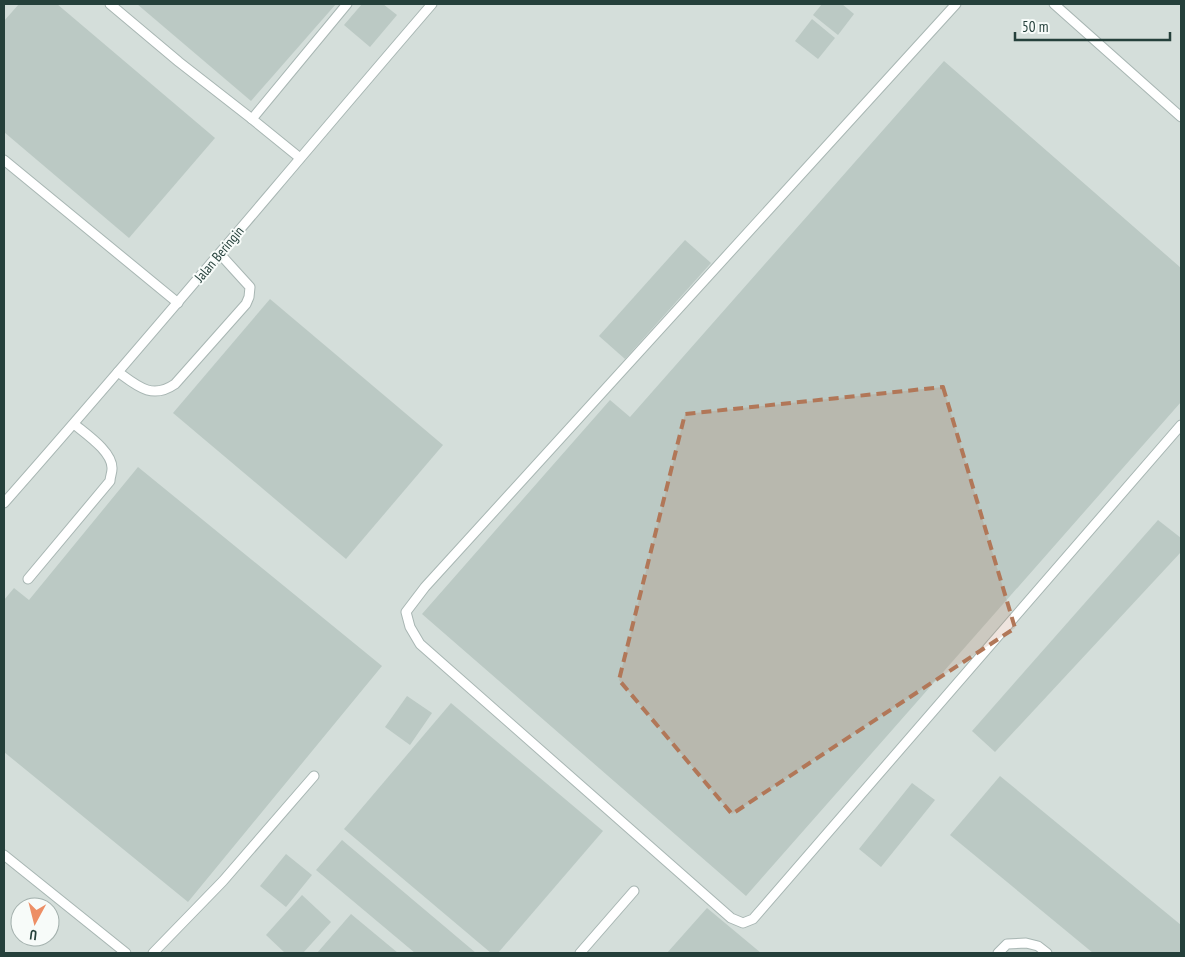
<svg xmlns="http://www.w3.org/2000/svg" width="1185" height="957" viewBox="0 0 1185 957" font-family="'PT Sans Narrow',sans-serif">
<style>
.built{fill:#d4deda;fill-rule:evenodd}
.building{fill:#bbc9c4}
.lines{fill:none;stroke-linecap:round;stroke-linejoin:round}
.service-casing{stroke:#a8b6b3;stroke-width:11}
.service{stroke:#fff;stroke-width:9}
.marked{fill:#b17758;fill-opacity:0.2;stroke:#b17758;stroke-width:4;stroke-dasharray:10 6;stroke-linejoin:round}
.labels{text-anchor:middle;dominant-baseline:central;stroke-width:4;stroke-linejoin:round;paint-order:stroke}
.street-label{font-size:14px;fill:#25403b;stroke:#f7fbf9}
</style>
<rect width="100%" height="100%" fill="#e6eeeb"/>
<!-- built -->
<path class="built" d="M4,4H1181V953H4ZM20,907H50V937H20Z"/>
<!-- building -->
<g class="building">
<polygon points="19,4 57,4 215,138 129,238 4,132 4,21"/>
<polygon points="137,4 336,4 251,101"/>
<polygon points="362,4 383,4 397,15 370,47 344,25"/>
<polygon points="822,4 842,4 854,14 838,35 813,15"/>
<polygon points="812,19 835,38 818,59 795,41"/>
<polygon points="944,61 1181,268 1181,402 746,896 422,614 610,400 630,417"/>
<polygon points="685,240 711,263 625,359 599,336"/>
<polygon points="270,299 443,445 346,559 173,413"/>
<polygon points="138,467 382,666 188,902 4,752 4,600 14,588 29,600"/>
<polygon points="1158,520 1181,538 1181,552 995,752 972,731"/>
<polygon points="407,696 432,713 410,745 385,727"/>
<polygon points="451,703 603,831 498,953 491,953 344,829"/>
<polygon points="1000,776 1181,925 1181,953 1093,953 950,835"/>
<polygon points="912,783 935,800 881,867 859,849"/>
<polygon points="342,840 476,953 415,953 316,870"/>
<polygon points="286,854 312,875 286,907 260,886"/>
<polygon points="302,895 331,922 303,953 285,953 266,935"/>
<polygon points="707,908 761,953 667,953"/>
<polygon points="351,914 398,953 317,953"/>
</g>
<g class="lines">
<!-- service casing -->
<g class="service-casing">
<g id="service">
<polyline points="110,4 179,62 252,119 300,158"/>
<polyline points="956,4 425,587 406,612 410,627 420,644 731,918 743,923 753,919 1181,425"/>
<polyline points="1054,4 1181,117"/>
<polyline points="252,119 347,4"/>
<polyline points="4,160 178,303"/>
<path d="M118,372C137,386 152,400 175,384L246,304L249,297L250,287L220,254"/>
<path d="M4,503C149,339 289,170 432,4"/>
<path d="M28,579L110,481C110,477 112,473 112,469C113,452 86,434 74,424"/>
<polyline points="4,855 126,953"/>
<polyline points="153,953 223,881 314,776"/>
<polyline points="580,953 634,891"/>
<polyline points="998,953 1007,944 1026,943 1038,946 1047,953"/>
</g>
</g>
<!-- service -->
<use href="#service" class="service"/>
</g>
<!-- marked area -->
<path class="marked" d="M943,387L1015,628L732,814L619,680L685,414Z"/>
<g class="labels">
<!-- street labels -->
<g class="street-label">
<text transform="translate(219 254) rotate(-50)">Jalan Beringin</text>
</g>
</g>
<!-- border -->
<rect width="1185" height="957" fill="none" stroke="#25403b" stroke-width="10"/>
<!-- north arrow -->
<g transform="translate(35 922) rotate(187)"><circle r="24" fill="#f7fbf9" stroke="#a3b0ad"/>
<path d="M0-4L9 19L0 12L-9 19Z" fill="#ed8e65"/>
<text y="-8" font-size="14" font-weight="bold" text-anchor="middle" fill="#25403b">U</text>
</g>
<!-- scale -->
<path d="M1015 32v8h155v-8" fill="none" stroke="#25403b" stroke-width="2.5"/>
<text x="1022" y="32" font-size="15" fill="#25403b" stroke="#f7fbf9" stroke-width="4" paint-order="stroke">50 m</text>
</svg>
